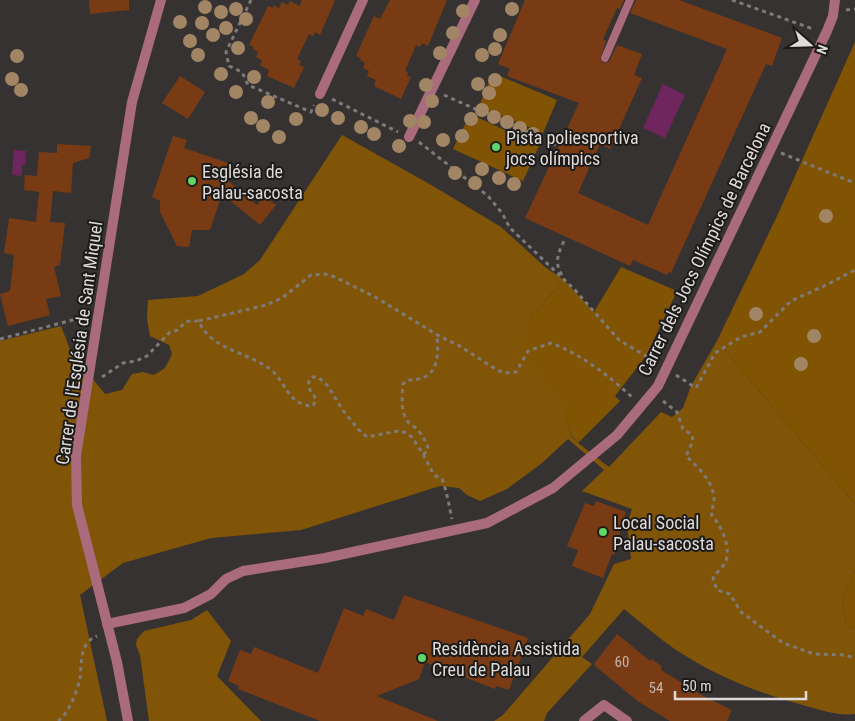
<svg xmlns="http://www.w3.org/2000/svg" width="855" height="721" viewBox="0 0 855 721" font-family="'Roboto Condensed',sans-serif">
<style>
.green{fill:#805403}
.forest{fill:#815508}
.water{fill:#6f255e}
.building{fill:#793b13}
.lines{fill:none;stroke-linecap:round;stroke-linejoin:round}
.path{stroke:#7e7a7a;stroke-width:3;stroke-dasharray:4 4;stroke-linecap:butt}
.lane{stroke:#aa6b7c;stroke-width:8}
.street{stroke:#aa6b7c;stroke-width:10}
.tree{fill:#a18564}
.poi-dot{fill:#62d469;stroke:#1d1b1a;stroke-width:2}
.labels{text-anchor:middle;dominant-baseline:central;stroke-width:4;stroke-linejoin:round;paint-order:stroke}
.number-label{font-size:15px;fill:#c6b3a9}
.poi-label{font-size:18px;fill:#dfdbdb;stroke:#1d1b1a;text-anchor:start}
.street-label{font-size:18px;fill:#dfdbdb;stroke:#1d1b1a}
</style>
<rect width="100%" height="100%" fill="#373232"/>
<!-- green -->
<g class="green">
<polygon points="855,42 855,504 717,341 778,214"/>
<polygon points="493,73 557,100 543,133 479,106"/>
<polygon points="470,114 539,146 523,181 453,149"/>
<polygon points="621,267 677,291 646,356 615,396 620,401 578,443 571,435 566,418 563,401 519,349 532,315 564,280 594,312"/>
<polygon points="855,571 855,629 846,625 842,599"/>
</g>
<!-- forest -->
<g class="forest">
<path d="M342,135L433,186L501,227L545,267L564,280L532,315L520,349L564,401L566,418L571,436L578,443L609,467L661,412L672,417L683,408L691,386L717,341L855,504V571L842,599L846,625L855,629V714C837,716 820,710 803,705C761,694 721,678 684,655C663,642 643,624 624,609L582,657L592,664L547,713L544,721H494L503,715L590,614L614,564L631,559L627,524L632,509L582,491L604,470L568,439L542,463L507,489L480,501L467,495L459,488L440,486L301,530L211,538L123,563L80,595L107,721H0V341L61,326L71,352L105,394L122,390L132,374L143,372L154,375L165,368L172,354L169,345L150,336L147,319L148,300L198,296L244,274L260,260Z"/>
<polygon points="207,610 231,641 217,676 261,721 149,721 140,655 136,645 137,639 144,631 191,620"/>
</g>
<!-- water -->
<g class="water">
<polygon points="663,84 685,95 665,138 643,128"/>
<polygon points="14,150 26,151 25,165 22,165 22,176 12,175"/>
</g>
<!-- building -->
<g class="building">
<polygon points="89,0 129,0 129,10 90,14"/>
<polygon points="302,0 335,0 320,35 315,32 313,36 309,34 297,59 301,61 299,65 304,67 294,88 267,76 269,70 260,65 262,60 256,57 258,52 253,49 254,47 249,45 268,6 273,8 274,5 279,8 282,2 288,5 290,1 300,6"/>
<polygon points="390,0 447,0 428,46 422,43 420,47 416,45 405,71 408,72 407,76 411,77 401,99 374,86 376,80 367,76 369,71 363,68 365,63 360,60 361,58 356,56 374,16 380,19"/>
<polygon points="525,0 624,0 620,9 617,8 603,39 606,41 600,59 603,63 609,62 617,45 642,54 634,75 642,78 610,149 600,144 578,193 648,225 727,49 630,13 636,0 679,0 782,38 772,66 766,64 671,273 669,272 667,275 633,260 630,266 525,218 579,103 507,76 510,69 498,64"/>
<polygon points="180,76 205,92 188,119 162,103"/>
<polygon points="173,136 187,140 184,148 231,164 227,180 257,205 264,196 276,205 260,225 222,194 210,230 192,230 189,247 177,246 160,212 160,201 152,197"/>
<polygon points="57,144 91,146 89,158 73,163 71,193 53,191 50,222 65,223 60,265 54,267 61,296 46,299 50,315 8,326 0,294 10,291 14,255 4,253 9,218 36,222 39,192 24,190 25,175 37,176 39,152 57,153"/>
<polygon points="596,501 626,512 618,540 619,541 614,555 612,554 603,578 572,566 578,550 567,546 585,503 594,506"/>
<polygon points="404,595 528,638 509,690 496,686 495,689 425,662 419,679 377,696 438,721 320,721 238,689 239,686 228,681 240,650 251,654 254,647 318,673 344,608 363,616 366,609 394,620"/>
<polygon points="617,634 650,661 652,659 662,667 661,670 707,698 732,710 727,721 670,721 639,702 595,666 594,664"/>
</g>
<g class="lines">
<!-- path -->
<g class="path">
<polyline points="251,0 226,52 229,66 242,72 248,85 311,112 314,105"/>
<polyline points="732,0 813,29"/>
<polyline points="846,10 855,9"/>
<polyline points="444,95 556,145"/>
<polyline points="332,99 398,132"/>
<polyline points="419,142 488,196 502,213 510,228 575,290 619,340 656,362"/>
<polyline points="781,153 855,183"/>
<path d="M562,275C554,263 558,253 564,241"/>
<path d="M199,321L266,305L282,298L311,275L325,274L335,277L375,297L441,337L458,345L497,370L505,373L516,372L528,351L551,343C581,354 609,376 632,397"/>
<polyline points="0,339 84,317"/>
<polyline points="676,375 696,388 715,353 741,337 760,332 791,301 824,286 855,270"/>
<path d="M102,377L123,363L136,361L147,356L170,332L178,330L185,322L190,321H199C210,350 249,352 271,370C287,383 287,405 313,406L316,399C311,390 304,386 312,377H318L328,386L342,409L358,429L367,437L398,431L404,432L412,437L423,454L434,475L442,479C447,492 449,505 452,519"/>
<path d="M663,401L677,412L683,429L692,435L693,441L686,456C698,467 715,483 714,501C714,506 710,511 712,516C713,518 716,520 717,522C724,533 731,550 725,563C722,568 716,573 713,578L717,590L730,594L741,612L783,643L814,654L845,655L855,658"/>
<path d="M423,454L427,452L428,448C426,442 423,436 418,430C416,427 412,426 409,423C400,413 402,397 403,384L407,380C438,381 439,359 437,335"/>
<path d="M58,721C69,713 77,692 80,678C82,663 79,643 97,636"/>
</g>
<!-- lane -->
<polyline class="lane" points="605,58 630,0"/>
<!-- street -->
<g class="street">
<polyline points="320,94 363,0"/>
<polyline points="409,137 475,0"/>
<polyline points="107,624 184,608 211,594 226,579 243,571 325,558 487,523 553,488 617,435 658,386 827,31 833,16 835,0"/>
<polyline points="128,721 117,662 77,505 76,456 132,102 161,0"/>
<polyline points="584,721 604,705 627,721"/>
</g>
</g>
<!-- trees -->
<g class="tree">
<circle cx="205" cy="7" r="7"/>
<circle cx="236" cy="9" r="7"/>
<circle cx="512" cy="9" r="7"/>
<circle cx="463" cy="11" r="7"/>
<circle cx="221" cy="12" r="7"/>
<circle cx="246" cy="19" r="7"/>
<circle cx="180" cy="22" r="7"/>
<circle cx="202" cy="23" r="7"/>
<circle cx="226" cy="28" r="7"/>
<circle cx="453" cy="33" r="7"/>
<circle cx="213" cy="35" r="7"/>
<circle cx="500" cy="35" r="7"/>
<circle cx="190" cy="41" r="7"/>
<circle cx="238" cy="48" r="7"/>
<circle cx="495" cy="49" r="7"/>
<circle cx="440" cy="53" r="7"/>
<circle cx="198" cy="55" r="7"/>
<circle cx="482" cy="55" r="7"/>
<circle cx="17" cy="56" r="7"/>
<circle cx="221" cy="74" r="7"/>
<circle cx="254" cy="77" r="7"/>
<circle cx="12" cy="79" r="7"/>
<circle cx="495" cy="80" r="7"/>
<circle cx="478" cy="84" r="7"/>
<circle cx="426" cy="85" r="7"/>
<circle cx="21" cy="90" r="7"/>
<circle cx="236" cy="92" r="7"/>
<circle cx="489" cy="93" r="7"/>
<circle cx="432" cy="101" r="7"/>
<circle cx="268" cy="102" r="7"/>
<circle cx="322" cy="110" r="7"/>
<circle cx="482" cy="110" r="7"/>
<circle cx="494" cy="117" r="7"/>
<circle cx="251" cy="118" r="7"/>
<circle cx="338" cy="118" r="7"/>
<circle cx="296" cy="119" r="7"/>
<circle cx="471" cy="119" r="7"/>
<circle cx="410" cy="121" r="7"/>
<circle cx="424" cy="122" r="7"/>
<circle cx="507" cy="122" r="7"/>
<circle cx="263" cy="126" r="7"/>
<circle cx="361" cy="127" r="7"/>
<circle cx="520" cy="128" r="7"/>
<circle cx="374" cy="134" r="7"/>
<circle cx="533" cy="134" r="7"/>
<circle cx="462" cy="136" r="7"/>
<circle cx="279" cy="137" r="7"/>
<circle cx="443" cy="140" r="7"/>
<circle cx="399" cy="146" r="7"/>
<circle cx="482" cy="169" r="7"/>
<circle cx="455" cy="173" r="7"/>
<circle cx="499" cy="178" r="7"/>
<circle cx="475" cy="183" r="7"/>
<circle cx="514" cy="184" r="7"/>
<circle cx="826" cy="216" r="7"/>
<circle cx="756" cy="314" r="7"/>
<circle cx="814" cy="336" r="7"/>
<circle cx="801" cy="364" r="7"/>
</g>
<!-- markers -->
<g class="poi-dot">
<circle cx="496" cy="147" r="5"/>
<circle cx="192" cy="181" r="5"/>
<circle cx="603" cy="532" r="5"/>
<circle cx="422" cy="658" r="5"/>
</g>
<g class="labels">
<!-- number labels -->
<g class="number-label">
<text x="622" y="662">60</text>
<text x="656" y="688">54</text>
</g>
<!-- poi labels -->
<g class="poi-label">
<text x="506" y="137">Pista poliesportiva<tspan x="506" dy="21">jocs olímpics</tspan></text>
<text x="202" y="171">Església de<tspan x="202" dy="21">Palau-sacosta</tspan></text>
<text x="613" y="522">Local Social<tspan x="613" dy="21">Palau-sacosta</tspan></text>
<text x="432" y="648">Residència Assistida<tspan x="432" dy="21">Creu de Palau</tspan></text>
</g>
<!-- street labels -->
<g class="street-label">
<text transform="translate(704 249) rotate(-64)">Carrer dels Jocs Olímpics de Barcelona</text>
<text transform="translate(79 343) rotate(-82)">Carrer de l'Església de Sant Miquel</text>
</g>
</g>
<!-- north arrow -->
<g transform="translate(810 45) rotate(110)" stroke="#1d1b1a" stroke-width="4" paint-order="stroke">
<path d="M0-4L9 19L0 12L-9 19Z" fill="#dfdbdb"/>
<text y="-8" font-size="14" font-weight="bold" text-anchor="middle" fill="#dfdbdb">N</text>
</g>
<!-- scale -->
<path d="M675 691v8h131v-8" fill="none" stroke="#dfdbdb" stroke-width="2.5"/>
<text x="682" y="691" font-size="15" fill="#dfdbdb" stroke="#1d1b1a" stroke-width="4" paint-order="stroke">50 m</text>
</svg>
